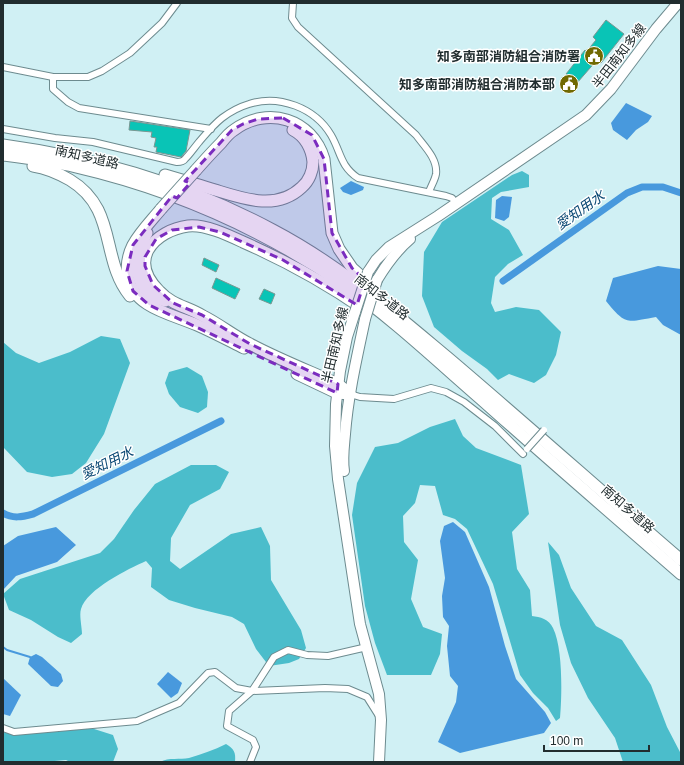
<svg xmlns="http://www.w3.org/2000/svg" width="684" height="765" viewBox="0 0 684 765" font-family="Helvetica,'Noto Sans JP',sans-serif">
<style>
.forest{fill:#4bbdcb}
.water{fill:#4899dd}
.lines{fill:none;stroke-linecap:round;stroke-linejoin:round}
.stream{stroke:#4899dd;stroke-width:2}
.canal{stroke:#4899dd;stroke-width:7}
.building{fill:#09c4b6;stroke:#799792}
.minor-casing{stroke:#6d8b8f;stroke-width:8}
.primary-casing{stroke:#6d8b8f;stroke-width:12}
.motorway-casing{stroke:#6d8b8f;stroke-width:13}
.minor{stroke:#fff;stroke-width:6}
.primary{stroke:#fff;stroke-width:10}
.motorway{stroke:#fff;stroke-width:11}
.minor-bridge-casing{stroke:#6d8b8f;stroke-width:8;stroke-linecap:butt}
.primary-bridge-casing{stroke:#6d8b8f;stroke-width:12;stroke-linecap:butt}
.motorway-bridge-casing{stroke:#6d8b8f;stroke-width:13;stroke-linecap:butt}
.minor-bridge{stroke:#fff;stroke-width:6}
.primary-bridge{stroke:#fff;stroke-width:10}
.motorway-bridge{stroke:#fff;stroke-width:11}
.marked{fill:#7b2cbf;fill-opacity:0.2;stroke:#7b2cbf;stroke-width:3;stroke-dasharray:8 5;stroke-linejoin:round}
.labels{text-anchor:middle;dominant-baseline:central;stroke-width:3;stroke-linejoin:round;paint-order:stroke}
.poi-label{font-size:13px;font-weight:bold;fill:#212d2f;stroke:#fff;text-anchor:end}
.street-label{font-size:13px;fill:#212d2f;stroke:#fff}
.water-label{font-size:14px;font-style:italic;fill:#074672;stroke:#fff}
</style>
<rect width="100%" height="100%" fill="#d0f0f4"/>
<!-- forest -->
<g class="forest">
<polygon points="522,171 529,175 529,187 501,192 492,198 491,219 509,230 523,255 508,264 495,277 491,303 495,312 516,307 539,310 561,332 556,355 546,375 534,383 509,374 498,380 487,369 462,351 434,327 422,296 424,252 442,222 512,175"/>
<polygon points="101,336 120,339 130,363 104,434 86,463 72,474 52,477 27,472 4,448 3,342 16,353 39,363 70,352"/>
<polygon points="187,367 202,376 208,392 207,407 198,413 180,407 169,394 165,383 169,372"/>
<path d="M455,419L463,436L476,448L521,465L529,514L512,532L517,569L530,590L532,616C540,617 549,619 553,628C563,648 562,695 560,718L556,721L548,708L533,693L520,675L493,584L467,529L455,519L443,515L435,486L420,485L415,503L403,516L404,542L418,560L411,599L423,627L442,634L440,654L431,675H387L375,643L365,606L352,515L357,483L375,447L398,443L430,427Z"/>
<path d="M191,465H216L229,472L220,489L190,505L171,538L170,561L180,569L231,534L261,527L270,546L271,580L301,630L306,648L299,659L289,663L269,666L256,649L244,624L232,617L195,608L169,600L151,587L152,568L146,561C128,569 87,589 81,609C79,615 82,627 82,634L71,643L58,637L31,620L9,610L3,594L20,579L100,553L114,539L134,510L155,484Z"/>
<polygon points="548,542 559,555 571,588 596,626 622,640 651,685 667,727 681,754 681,762 623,762 615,738 588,698 571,663 560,625"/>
<polygon points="91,728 113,735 118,749 113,762 70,762 66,760 43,762 3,762 3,732 13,734"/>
<path d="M226,744C234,749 236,752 235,762H160C169,757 180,760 189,758C202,754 214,750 226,744Z"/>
</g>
<!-- water -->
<g class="water">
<polygon points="626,103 652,116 648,122 636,130 627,140 613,130 611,123"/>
<polygon points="351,181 364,187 363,190 351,195 343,192 340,188"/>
<polygon points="502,196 512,197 509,217 504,221 495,218 496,200"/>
<path d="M658,266L681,269V335L663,325L656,317C627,322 626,326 606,301L613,278Z"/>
<polygon points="453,522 465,532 489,587 505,646 516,679 545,712 551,723 544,733 460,753 438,742 456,702 458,686 450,676 447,646 449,626 443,617 442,596 445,578 440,541 444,526"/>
<polygon points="56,527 76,545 57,562 16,576 3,590 3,546 18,536"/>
<polygon points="36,654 42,657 61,674 63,681 58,687 51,686 28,664 30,657"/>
<polygon points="168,672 182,683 178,693 171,698 157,684"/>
<polygon points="3,678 21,695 10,716 3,714"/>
</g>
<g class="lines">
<!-- stream -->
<polyline class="stream" points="3,647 7,650 30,657"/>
<!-- canal -->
<g class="canal">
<polyline points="503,281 627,193 642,187 663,187 681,193"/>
<path d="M3,513C13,519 22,517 33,514L221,421"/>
</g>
</g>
<!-- building -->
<g class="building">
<polygon points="606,20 624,34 601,63 597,60 577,83 566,74 585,50 586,52 596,40 593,37"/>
<polygon points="130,121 190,130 186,151 181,157 156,152 157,147 154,147 156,138 151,137 152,132 129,130"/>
<polygon points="204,258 219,265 216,272 202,265"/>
<polygon points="216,278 240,289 235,299 212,288"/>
<polygon points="264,289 275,294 271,304 259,299"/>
</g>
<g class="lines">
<!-- minor casing -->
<g class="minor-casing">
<g id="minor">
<path d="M293,3L292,18L298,27L416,135C424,146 438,159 436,174C435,180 431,186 429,192"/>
<polyline points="3,67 53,77 88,77 102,71 130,53 162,23 177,3"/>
<polyline points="53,77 53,89 68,102 79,108 211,129"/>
<path d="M3,129L55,138L93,142L177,162C180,162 183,162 185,159C190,154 194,148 199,142C206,134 213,125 222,118C230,112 239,107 249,104C279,94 315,108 331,135C341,152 340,166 358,178L446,196L452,198L456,203"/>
<polyline points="350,394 360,397 394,399 431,388 446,392 464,402 495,426 523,454"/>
<polyline points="3,728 14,732 137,721 179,703 208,673 215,672 236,688 252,691 325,688 348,689 367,697 379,716"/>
<polyline points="250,762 256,747 253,740 227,726 229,711 252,691 274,657 288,650 307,655 328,656 367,647"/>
</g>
</g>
<!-- primary casing -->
<g class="primary-casing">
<g id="primary">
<polyline points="368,272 376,260 389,247 438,216 586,115 611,89 656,29 678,3"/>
<path d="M377,280C386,265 397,250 410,239"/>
<polyline points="355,312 347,337 340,371 336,404 335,446 338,479 360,624 379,694 381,720 379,762"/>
<path d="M344,471C342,459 344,446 345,434C348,395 357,357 365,319"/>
</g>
</g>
<!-- motorway casing -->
<g class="motorway-casing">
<g id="motorway">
<path d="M3,145C98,158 189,185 273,230C338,264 392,311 447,357C526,424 603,493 681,560"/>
<path d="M3,155C27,158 52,161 76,167C171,189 262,229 343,284C392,318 436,360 481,399C547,458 614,516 681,574"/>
<path d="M33,166C46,168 58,173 70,180C118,209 100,259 130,296"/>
<path d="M196,170C204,161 212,152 221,143C225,138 229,133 234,130C268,105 312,119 324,159L332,233L339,249L352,268L370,284"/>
<path d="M165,175C182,180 199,185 215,190C244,199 277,211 302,187C309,181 313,171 313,162C312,149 305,136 293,130"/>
<path d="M161,209C152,220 140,232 133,245C128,255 126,266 128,277C134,308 172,314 197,325C213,332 228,340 244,348"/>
<path d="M147,233C132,259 131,290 165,301"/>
<polyline points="297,374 337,393 350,394"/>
<path d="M350,394L338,384C309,371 278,359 250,344C234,336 219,324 203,316C187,306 173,306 159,291C148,280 140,265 148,250C156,236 173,228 188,226C205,224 228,235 243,242C286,261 326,283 365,310"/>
</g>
</g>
<!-- minor -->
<use href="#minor" class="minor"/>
<!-- primary -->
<use href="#primary" class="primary"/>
<!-- motorway -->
<use href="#motorway" class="motorway"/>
<!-- minor-bridge casing -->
<g class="minor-bridge-casing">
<polyline id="minor-bridge" points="527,449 544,430"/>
</g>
<!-- primary-bridge casing -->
<g class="primary-bridge-casing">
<g id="primary-bridge">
<polyline points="355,312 368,272"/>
<polyline points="365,319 377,280"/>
</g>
</g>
<!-- motorway-bridge casing -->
<g class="motorway-bridge-casing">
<polyline id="motorway-bridge" points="161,209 196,170"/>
</g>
<!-- minor-bridge -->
<use href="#minor-bridge" class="minor-bridge"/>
<!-- primary-bridge -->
<use href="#primary-bridge" class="primary-bridge"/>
<!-- motorway-bridge -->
<use href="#motorway-bridge" class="motorway-bridge"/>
</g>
<!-- marked area -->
<path class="marked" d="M283,118L312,135L324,159L332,233L352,268L365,280L357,305L283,260L220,232L199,227L172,230L156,239L145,257V266L153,285L173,303L202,315L250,344L338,384L337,393L149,305L133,291L127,271L133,245L172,196L177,198L190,183L185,181L232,130L243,124L258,119Z"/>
<!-- icons -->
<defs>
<g id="civic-disc" transform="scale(1)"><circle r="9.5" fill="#706901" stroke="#fff"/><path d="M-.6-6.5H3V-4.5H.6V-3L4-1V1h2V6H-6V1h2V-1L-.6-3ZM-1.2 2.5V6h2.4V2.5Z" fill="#fff"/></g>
</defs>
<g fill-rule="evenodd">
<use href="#civic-disc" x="594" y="56"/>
<use href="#civic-disc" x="569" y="84"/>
</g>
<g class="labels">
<!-- poi labels -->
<g class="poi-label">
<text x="580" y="56">知多南部消防組合消防署</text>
<text x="555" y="84">知多南部消防組合消防本部</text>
</g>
<!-- street labels -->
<g class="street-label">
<text transform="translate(619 56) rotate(-52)">半田南知多線</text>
<text transform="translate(87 157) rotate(13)">南知多道路</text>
<text transform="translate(382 297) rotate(38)">南知多道路</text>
<text transform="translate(335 345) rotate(-77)">半田南知多線</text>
<text transform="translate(628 509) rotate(41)">南知多道路</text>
</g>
<!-- water labels -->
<g class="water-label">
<text transform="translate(580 210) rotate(-35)">愛知用水</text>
<text transform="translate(107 463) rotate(-26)">愛知用水</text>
</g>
</g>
<!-- border -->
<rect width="684" height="765" fill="none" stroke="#212d2f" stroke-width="8"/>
<!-- scale -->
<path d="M544 745v6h105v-6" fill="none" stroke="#212d2f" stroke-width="2"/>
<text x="550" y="745" font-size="12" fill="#212d2f" stroke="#ffffff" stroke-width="3" paint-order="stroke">100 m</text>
</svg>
